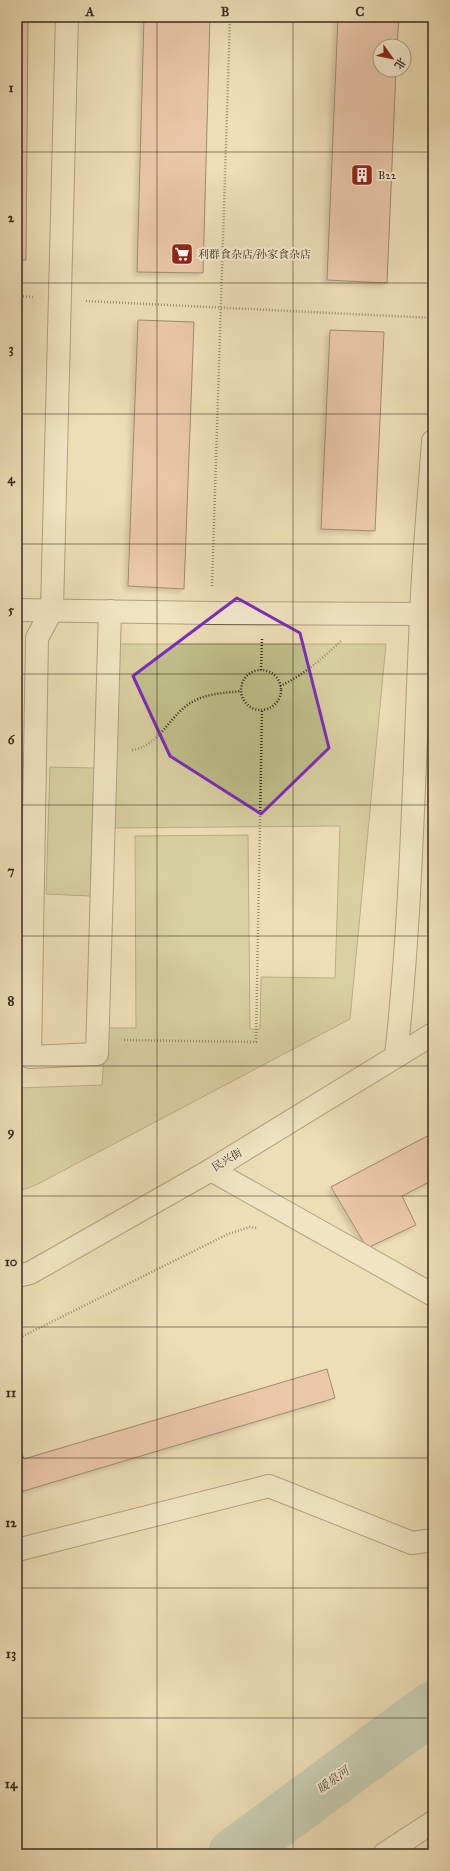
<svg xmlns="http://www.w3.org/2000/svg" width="450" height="1871" viewBox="0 0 450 1871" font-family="'IM FELL Great Primer','Noto Serif SC',serif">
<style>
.green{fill:#bfbf8a;stroke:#7c7554}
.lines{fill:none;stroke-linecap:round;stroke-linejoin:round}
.river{stroke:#99bcb2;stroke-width:52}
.building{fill:#e5aa97;stroke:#382b1f;filter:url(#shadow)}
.minor-casing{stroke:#665845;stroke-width:24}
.path{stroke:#382b1f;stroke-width:2.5;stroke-dasharray:1 2;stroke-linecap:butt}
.minor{stroke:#f4ead0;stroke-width:22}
.marked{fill:none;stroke:#7b2cbf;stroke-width:3;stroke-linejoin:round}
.grid{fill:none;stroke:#382b1f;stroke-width:1;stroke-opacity:0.55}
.labels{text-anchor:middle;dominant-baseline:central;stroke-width:4;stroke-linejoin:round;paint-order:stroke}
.poi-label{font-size:11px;fill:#382b1f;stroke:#f4ead0;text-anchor:start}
.street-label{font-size:11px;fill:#382b1f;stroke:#f4ead0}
.water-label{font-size:12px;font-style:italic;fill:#504f44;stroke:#f4ead0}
.neatline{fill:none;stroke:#382b1f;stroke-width:1.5}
.grid-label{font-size:13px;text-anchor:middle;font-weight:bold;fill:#382b1f}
</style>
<defs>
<filter id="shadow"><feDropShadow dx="-3.5" dy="3.5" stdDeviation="2" flood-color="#0004"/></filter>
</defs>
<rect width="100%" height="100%" fill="#eedeb7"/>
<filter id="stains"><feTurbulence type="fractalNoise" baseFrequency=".005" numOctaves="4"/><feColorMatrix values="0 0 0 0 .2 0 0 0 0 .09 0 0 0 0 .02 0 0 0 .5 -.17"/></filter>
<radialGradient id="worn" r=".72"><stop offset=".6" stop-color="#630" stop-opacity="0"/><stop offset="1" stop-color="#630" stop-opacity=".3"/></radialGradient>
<!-- green -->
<g class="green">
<polygon points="121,644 386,644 350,1019 36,1185 17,1192 17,1088 102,1085 106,1028 136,1028 135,836 248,835 250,1029 260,1029 261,977 335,978 340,826 114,828 115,649"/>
<polygon points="50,767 94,768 90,896 46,894"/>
</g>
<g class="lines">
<!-- river -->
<polyline class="river" points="234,1854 433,1707"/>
</g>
<!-- building -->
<g class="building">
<polygon points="17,17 28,17 26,260 17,260"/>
<polygon points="144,17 210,17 203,273 137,272"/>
<polygon points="338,17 399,17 397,46 380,46 380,70 396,70 387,283 327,280"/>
<polygon points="138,320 194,322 184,589 128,586"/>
<polygon points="17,321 21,321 17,494"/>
<polygon points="330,330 384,332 375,531 321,529"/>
<polygon points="433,1133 433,1180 402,1196 416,1225 367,1248 331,1187"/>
<polygon points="327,1369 335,1398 17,1493 17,1445 19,1444 24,1459"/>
</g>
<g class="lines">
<!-- minor casing -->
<g class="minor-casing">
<g id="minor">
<polyline points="67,17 52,610 37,638 30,1057 97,1054 110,611"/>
<polyline points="17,610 212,613 433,614"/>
<path d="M396,1056C412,911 414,764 421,617C423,558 429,500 433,441"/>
<polyline points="211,1170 433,1295"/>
<polyline points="17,1276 30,1273 211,1170 433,1034"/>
<polyline points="17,1550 269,1486 412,1543 433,1540"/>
<polyline points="384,1854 433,1822"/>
</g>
</g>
<!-- path -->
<g class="path">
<polyline points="17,296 33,297"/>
<polyline points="86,301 433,318"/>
<polyline points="212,586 230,17"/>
<polyline points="261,670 262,638"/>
<circle cx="261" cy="690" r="20"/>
<path d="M280,686C304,675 323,658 342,640"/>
<path d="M132,750C161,746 171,711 196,700C210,693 226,693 241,691"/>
<polyline points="124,1040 256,1042 262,710"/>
<polyline points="17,1339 228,1234 250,1227 257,1228"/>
</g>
<!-- minor -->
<use href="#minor" class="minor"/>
</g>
<!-- marked area -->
<path d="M0 0H450V1871H0ZM237,598L300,633L329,748L261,814L170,756L133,676Z" fill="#eedeb7" fill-opacity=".55" fill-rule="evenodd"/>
<path class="marked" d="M237,598L300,633L329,748L261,814L170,756L133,676Z"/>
<!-- grid -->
<path class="grid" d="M157,17V1854M293,17V1854M17,152H433M17,283H433M17,414H433M17,544H433M17,674H433M17,805H433M17,936H433M17,1066H433M17,1196H433M17,1327H433M17,1458H433M17,1588H433M17,1718H433"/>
<!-- icons -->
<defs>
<g id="building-square" transform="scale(1.15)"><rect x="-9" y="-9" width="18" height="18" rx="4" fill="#8f2418" stroke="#f4ead0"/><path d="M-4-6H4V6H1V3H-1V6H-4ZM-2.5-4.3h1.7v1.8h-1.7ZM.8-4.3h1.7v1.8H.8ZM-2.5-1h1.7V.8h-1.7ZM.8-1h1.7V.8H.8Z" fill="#fff"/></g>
<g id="supermarket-square" transform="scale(1.15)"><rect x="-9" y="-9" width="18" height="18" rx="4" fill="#8f2418" stroke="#f4ead0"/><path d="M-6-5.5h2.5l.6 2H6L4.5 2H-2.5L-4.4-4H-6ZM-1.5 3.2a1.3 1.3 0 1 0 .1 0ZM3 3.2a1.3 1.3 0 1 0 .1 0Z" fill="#fff"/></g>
</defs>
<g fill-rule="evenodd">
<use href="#building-square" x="362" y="175"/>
<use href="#supermarket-square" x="182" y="254"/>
</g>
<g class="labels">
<!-- poi labels -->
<g class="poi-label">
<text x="378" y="175">B22</text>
<text x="198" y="254">利群食杂店/孙家食杂店</text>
</g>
<!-- street labels -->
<g class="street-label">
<text transform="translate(227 1160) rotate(-31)">民兴街</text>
</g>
<!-- water labels -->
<g class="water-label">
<text transform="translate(333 1780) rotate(-36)">暖泉河</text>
</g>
</g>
<!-- margin -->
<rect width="450" height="1871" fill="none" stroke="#eedeb7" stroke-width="44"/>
<!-- north arrow -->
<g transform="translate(392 58) rotate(123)"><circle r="19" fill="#f4ead0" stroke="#a99e89"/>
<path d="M0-3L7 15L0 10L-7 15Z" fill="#8f2418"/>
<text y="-6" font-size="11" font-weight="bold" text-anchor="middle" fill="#382b1f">北</text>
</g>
<rect x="22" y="22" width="406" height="1827" class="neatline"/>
<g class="grid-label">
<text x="90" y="16">A</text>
<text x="225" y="16">B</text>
<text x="360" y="16">C</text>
<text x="11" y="92">1</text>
<text x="11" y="222">2</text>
<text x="11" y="353">3</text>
<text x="11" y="483">4</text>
<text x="11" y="614">5</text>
<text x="11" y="744">6</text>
<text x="11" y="875">7</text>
<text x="11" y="1005">8</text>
<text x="11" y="1136">9</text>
<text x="11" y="1266">10</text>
<text x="11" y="1397">11</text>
<text x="11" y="1527">12</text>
<text x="11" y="1658">13</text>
<text x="11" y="1788">14</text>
</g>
<rect width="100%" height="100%" filter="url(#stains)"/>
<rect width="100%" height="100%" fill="url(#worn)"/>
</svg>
